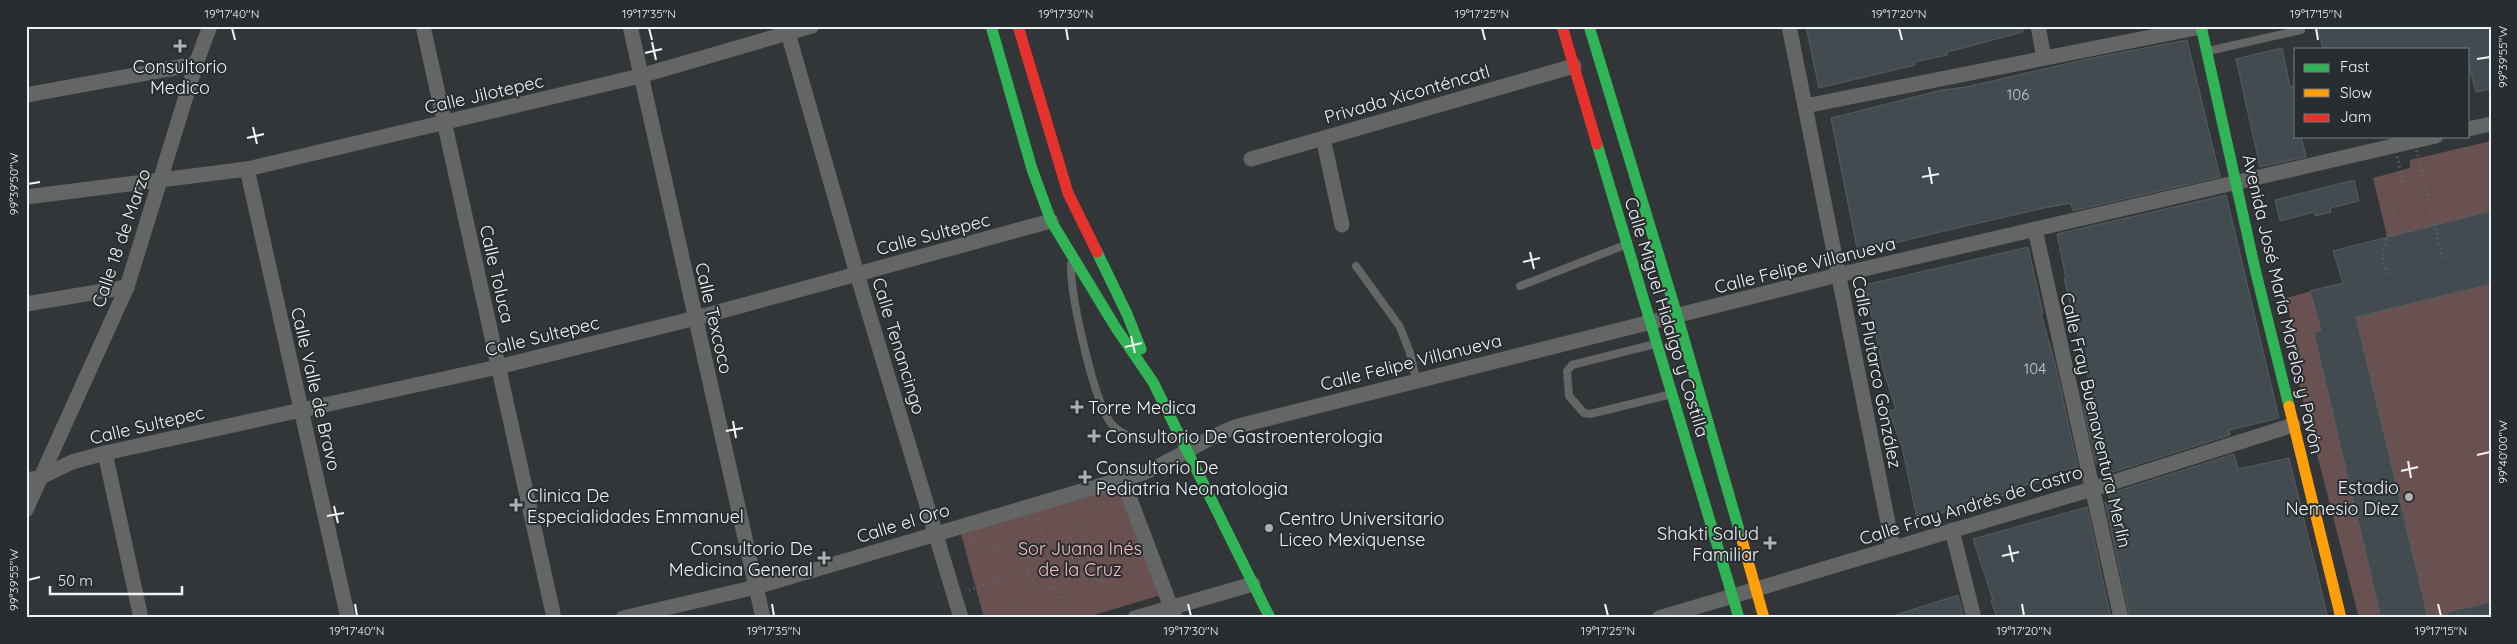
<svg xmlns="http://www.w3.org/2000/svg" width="2517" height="644" viewBox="0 0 2517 644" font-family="Quicksand,sans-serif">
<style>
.green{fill:#695051}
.building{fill:#414b50;stroke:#5a5c5e}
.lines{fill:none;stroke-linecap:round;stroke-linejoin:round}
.path{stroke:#646668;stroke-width:3;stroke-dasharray:1 4;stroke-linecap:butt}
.lane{stroke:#646666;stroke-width:8}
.street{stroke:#646666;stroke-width:15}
.fast{stroke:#30b455;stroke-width:11}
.slow{stroke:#ff9f0a;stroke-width:11}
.jam{stroke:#e5322d;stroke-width:11}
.path-bridge{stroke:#646668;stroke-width:3;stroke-dasharray:1 4;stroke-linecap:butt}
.ticks{fill:none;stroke:#f0f3f6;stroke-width:2}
.poi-dot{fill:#aeb1b4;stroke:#272d30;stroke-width:2}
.labels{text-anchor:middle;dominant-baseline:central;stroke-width:4;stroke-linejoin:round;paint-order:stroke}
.number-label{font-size:15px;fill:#c4c9cc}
.poi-label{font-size:18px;fill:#f0f3f6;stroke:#272d30;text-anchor:start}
.street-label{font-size:18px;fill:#f0f3f6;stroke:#272d30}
.park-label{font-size:18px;fill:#febfc1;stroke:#272d30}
.neatline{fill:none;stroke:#f0f3f6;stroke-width:2}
.ticks-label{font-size:12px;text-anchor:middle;fill:#f0f3f6}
</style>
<rect width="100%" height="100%" fill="#333638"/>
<!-- green -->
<g class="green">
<polygon points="2491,141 2491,618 2359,618 2297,376 2301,366 2286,298 2395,269 2373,178 2410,168 2410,160"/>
<polygon points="1120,484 1161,595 1084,618 984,618 961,534"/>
</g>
<!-- building -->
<g class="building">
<polygon points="1806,26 2023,26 2023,32 1947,52 1947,55 1914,62 1915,65 1819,88"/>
<polygon points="2317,26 2491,26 2491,89 2476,92 2468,62 2468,49 2323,49"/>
<polygon points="2187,40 2220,177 2073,211 2071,203 2044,208 1910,239 1858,253 1831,118 1942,90 1966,87 2087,59"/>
<polygon points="2282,48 2290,87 2296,86 2296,136 2301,136 2306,157 2260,167 2236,59"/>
<polygon points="2354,180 2359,201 2330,208 2331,212 2315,216 2314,212 2280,221 2275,200"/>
<polygon points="2226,195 2279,418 2229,430 2230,435 2104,475 2101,462 2096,463 2083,405 2094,402 2064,278 2066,278 2057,234"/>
<polygon points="2491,211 2491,284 2356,317 2428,618 2381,618 2314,333 2321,330 2310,291 2343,283 2333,251"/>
<polygon points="2028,247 2043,313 2041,314 2055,363 2078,467 2046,474 2048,480 2012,488 2013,493 1980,501 1981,504 1917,518 1901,442 1900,442 1889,411 1896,409 1884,373 1865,285"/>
<polygon points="2234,454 2238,469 2289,458 2328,618 2130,618 2105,502 2110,500 2108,494"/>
<polygon points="2087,507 2111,618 1997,618 1991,600 1993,600 1973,539"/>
<polygon points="1958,595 1964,618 1896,618 1896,615"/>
<polygon points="2491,602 2491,618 2448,618 2447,612"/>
</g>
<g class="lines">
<!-- path -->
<g class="path">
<polyline points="1039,519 1043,543"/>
<polyline points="969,541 1028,558"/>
<circle cx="1050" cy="565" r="23"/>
<polyline points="1064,546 1101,503"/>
<polyline points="1072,558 1130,544"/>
<polyline points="1073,571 1145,598"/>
<polyline points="1057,587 1065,618"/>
<polyline points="969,590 1028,572"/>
<polyline points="1001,618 1035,583"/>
</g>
<!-- lane -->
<g class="lane">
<polyline points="2208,51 2301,30"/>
<path d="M1071,264C1070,295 1092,390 1107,417C1110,424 1116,429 1123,433C1141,444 1159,439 1178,435"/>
<polyline points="1356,266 1400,327 1410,353 1416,379"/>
<polyline points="1520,286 1625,245"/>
<polyline points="1655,344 1572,365 1567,371 1569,396 1584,413 1590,414 1672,394"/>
</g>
<!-- street -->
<g class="street">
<polyline points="423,26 554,618"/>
<polyline points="630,26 763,618"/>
<polyline points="786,26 857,274 961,618"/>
<polyline points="1789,26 1893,548"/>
<polyline points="2038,26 2044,58"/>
<polyline points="26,95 196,64"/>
<polyline points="1805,106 2201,27"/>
<polyline points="2468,129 2491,124"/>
<polyline points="1323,138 1342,225"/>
<polyline points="1251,159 1574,66"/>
<polyline points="247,169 348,618"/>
<polyline points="26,197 247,169 640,76 812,26"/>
<polyline points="2035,229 2121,618"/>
<polyline points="26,304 127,287"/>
<polyline points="105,453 141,618"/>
<polyline points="1122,478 1175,618"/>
<polyline points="26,480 39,478 72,462 105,453 498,367 696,318 1051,221"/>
<polyline points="26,510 127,287 196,64 210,26"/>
<polyline points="1952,530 1974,618"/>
<path d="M623,618L756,587L1143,473C1176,460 1204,438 1238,426L1838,275L2436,136"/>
<polyline points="1135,618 1253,584"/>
<polyline points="1659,618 2092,489 2293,425"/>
</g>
<!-- fast -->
<g class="fast">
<polyline points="991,26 1032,169 1051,221 1116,328 1153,382 1270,618"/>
<polyline points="1589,26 1677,315 1742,540"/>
<polyline points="2201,26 2255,269 2289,406"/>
<polyline points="1597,144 1739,618"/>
<polyline points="1097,252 1127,314 1141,349"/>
</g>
<!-- slow -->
<g class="slow">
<polyline points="2289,406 2341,618"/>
<polyline points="1742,540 1764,618"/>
</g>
<!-- jam -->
<g class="jam">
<polyline points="1018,26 1068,193 1097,252"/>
<polyline points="1562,26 1597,144"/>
</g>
<!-- path-bridge -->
<g class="path-bridge">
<polyline points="2413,136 2443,260"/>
<polyline points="2387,274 2382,256 2402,179 2393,136"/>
</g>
</g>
<!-- ticks -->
<path class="ticks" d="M232,28L235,40M649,28L652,40M1066,28L1068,40M1482,28L1485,40M1899,28L1902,40M2316,28L2318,40M652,42L656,60M645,53L662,49M2477,59L2490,57M253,127L257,144M247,138L264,134M1929,167L1932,184M1922,177L1939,174M28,184L40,182M1530,252L1534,269M1523,262L1540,258M1131,336L1135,353M1125,347L1142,343M733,421L736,438M726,431L743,428M2477,455L2490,452M2408,461L2411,478M2401,471L2418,467M334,506L338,523M327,516L344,513M2009,545L2013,562M2002,556L2019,552M28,580L40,577M355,604L357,616M772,604L774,616M1188,604L1191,616M1605,604L1608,616M2022,604L2024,616M2438,604L2441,616"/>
<!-- markers -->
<g class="poi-dot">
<path d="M177.5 38.5h5v5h5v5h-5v5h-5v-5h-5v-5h5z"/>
<path d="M1074.5 399.5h5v5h5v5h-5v5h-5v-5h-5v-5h5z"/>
<path d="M1091.5 428.5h5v5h5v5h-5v5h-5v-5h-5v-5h5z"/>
<path d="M1082.5 469.5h5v5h5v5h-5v5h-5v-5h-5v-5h5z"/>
<circle cx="2409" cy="497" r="5"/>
<path d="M513.5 497.5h5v5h5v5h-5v5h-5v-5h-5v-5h5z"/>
<circle cx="1269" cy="528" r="5"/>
<path d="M1767.5 535.5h5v5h5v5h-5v5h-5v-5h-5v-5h5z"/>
<path d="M821.5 550.5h5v5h5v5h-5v5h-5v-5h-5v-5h5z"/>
</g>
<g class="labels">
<!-- number labels -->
<g class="number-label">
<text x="2018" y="94">106</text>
<text x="2035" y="368">104</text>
</g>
<!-- poi labels -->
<g class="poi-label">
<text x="180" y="66" text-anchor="middle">Consultorio<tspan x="180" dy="21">Medico</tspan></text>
<text x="1088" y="407">Torre Medica</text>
<text x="1105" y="436">Consultorio De Gastroenterologia</text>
<text x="1096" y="467">Consultorio De<tspan x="1096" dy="21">Pediatria Neonatologia</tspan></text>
<text x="2399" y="487" text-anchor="end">Estadio<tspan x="2399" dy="21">Nemesio Díez</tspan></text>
<text x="527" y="495">Clinica De<tspan x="527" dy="21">Especialidades Emmanuel</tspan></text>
<text x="1279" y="518">Centro Universitario<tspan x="1279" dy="21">Liceo Mexiquense</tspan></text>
<text x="1759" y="533" text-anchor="end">Shakti Salud<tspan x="1759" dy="21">Familiar</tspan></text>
<text x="813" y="548" text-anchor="end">Consultorio De<tspan x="813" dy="21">Medicina General</tspan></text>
</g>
<!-- street labels -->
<g class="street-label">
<text transform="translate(484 94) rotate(-13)">Calle Jilotepec</text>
<text transform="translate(1407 94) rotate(-16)">Privada Xiconténcatl</text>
<text transform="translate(933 234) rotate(-15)">Calle Sultepec</text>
<text transform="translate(121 238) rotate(-71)">Calle 18 de Marzo</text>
<text transform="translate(1805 265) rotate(-14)">Calle Felipe Villanueva</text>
<text transform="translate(497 274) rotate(77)">Calle Toluca</text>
<text transform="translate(2283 304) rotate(77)">Avenida José María Morelos y Pavón</text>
<text transform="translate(1667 317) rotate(73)">Calle Miguel Hidalgo y Costilla</text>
<text transform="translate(714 318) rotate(77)">Calle Texcoco</text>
<text transform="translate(542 336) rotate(-14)">Calle Sultepec</text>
<text transform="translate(899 346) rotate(73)">Calle Tenancingo</text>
<text transform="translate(1411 362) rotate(-14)">Calle Felipe Villanueva</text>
<text transform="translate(1877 372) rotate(79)">Calle Plutarco González</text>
<text transform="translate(316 389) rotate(77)">Calle Valle de Bravo</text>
<text transform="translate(2096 420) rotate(77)">Calle Fray Buenaventura Merlín</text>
<text transform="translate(147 425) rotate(-13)">Calle Sultepec</text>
<text transform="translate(1971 505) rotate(-17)">Calle Fray Andrés de Castro</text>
<text transform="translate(903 523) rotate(-17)">Calle el Oro</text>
</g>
<!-- park labels -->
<g class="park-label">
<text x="1080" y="548">Sor Juana Inés<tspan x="1080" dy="21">de la Cruz</tspan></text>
</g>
</g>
<!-- border -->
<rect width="2517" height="644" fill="none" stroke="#272d30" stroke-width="55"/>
<!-- legend -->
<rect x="2294" y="48" width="175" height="90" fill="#272d30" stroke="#777c7f"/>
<rect x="2304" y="64" width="25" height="8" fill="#30b455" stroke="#777c7f"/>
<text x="2340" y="72" font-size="15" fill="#f0f3f6">Fast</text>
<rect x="2304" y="89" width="25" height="8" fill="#ff9f0a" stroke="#777c7f"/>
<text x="2340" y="98" font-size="15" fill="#f0f3f6">Slow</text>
<rect x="2304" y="114" width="25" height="8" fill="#e5322d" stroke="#777c7f"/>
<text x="2340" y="122" font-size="15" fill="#f0f3f6">Jam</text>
<!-- scale -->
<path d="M50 586v8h132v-8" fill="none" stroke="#f0f3f6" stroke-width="2.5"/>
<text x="58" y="586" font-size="15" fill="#f0f3f6" stroke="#272d30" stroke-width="4" paint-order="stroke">50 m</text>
<rect x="28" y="28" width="2462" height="588" class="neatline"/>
<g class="ticks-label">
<text x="232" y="18">19°17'40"N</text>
<text x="649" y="18">19°17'35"N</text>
<text x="1066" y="18">19°17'30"N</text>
<text x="1482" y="18">19°17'25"N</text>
<text x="1899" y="18">19°17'20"N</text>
<text x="2316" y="18">19°17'15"N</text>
<text transform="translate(2503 57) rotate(-90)" y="4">99°39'55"W</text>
<text transform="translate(14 184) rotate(-90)" y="4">99°39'50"W</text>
<text transform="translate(2503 452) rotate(-90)" y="4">99°40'00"W</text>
<text transform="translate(14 580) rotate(-90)" y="4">99°39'55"W</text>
<text x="357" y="635">19°17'40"N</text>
<text x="774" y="635">19°17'35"N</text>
<text x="1191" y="635">19°17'30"N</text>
<text x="1608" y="635">19°17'25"N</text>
<text x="2024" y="635">19°17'20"N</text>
<text x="2441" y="635">19°17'15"N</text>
</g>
</svg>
